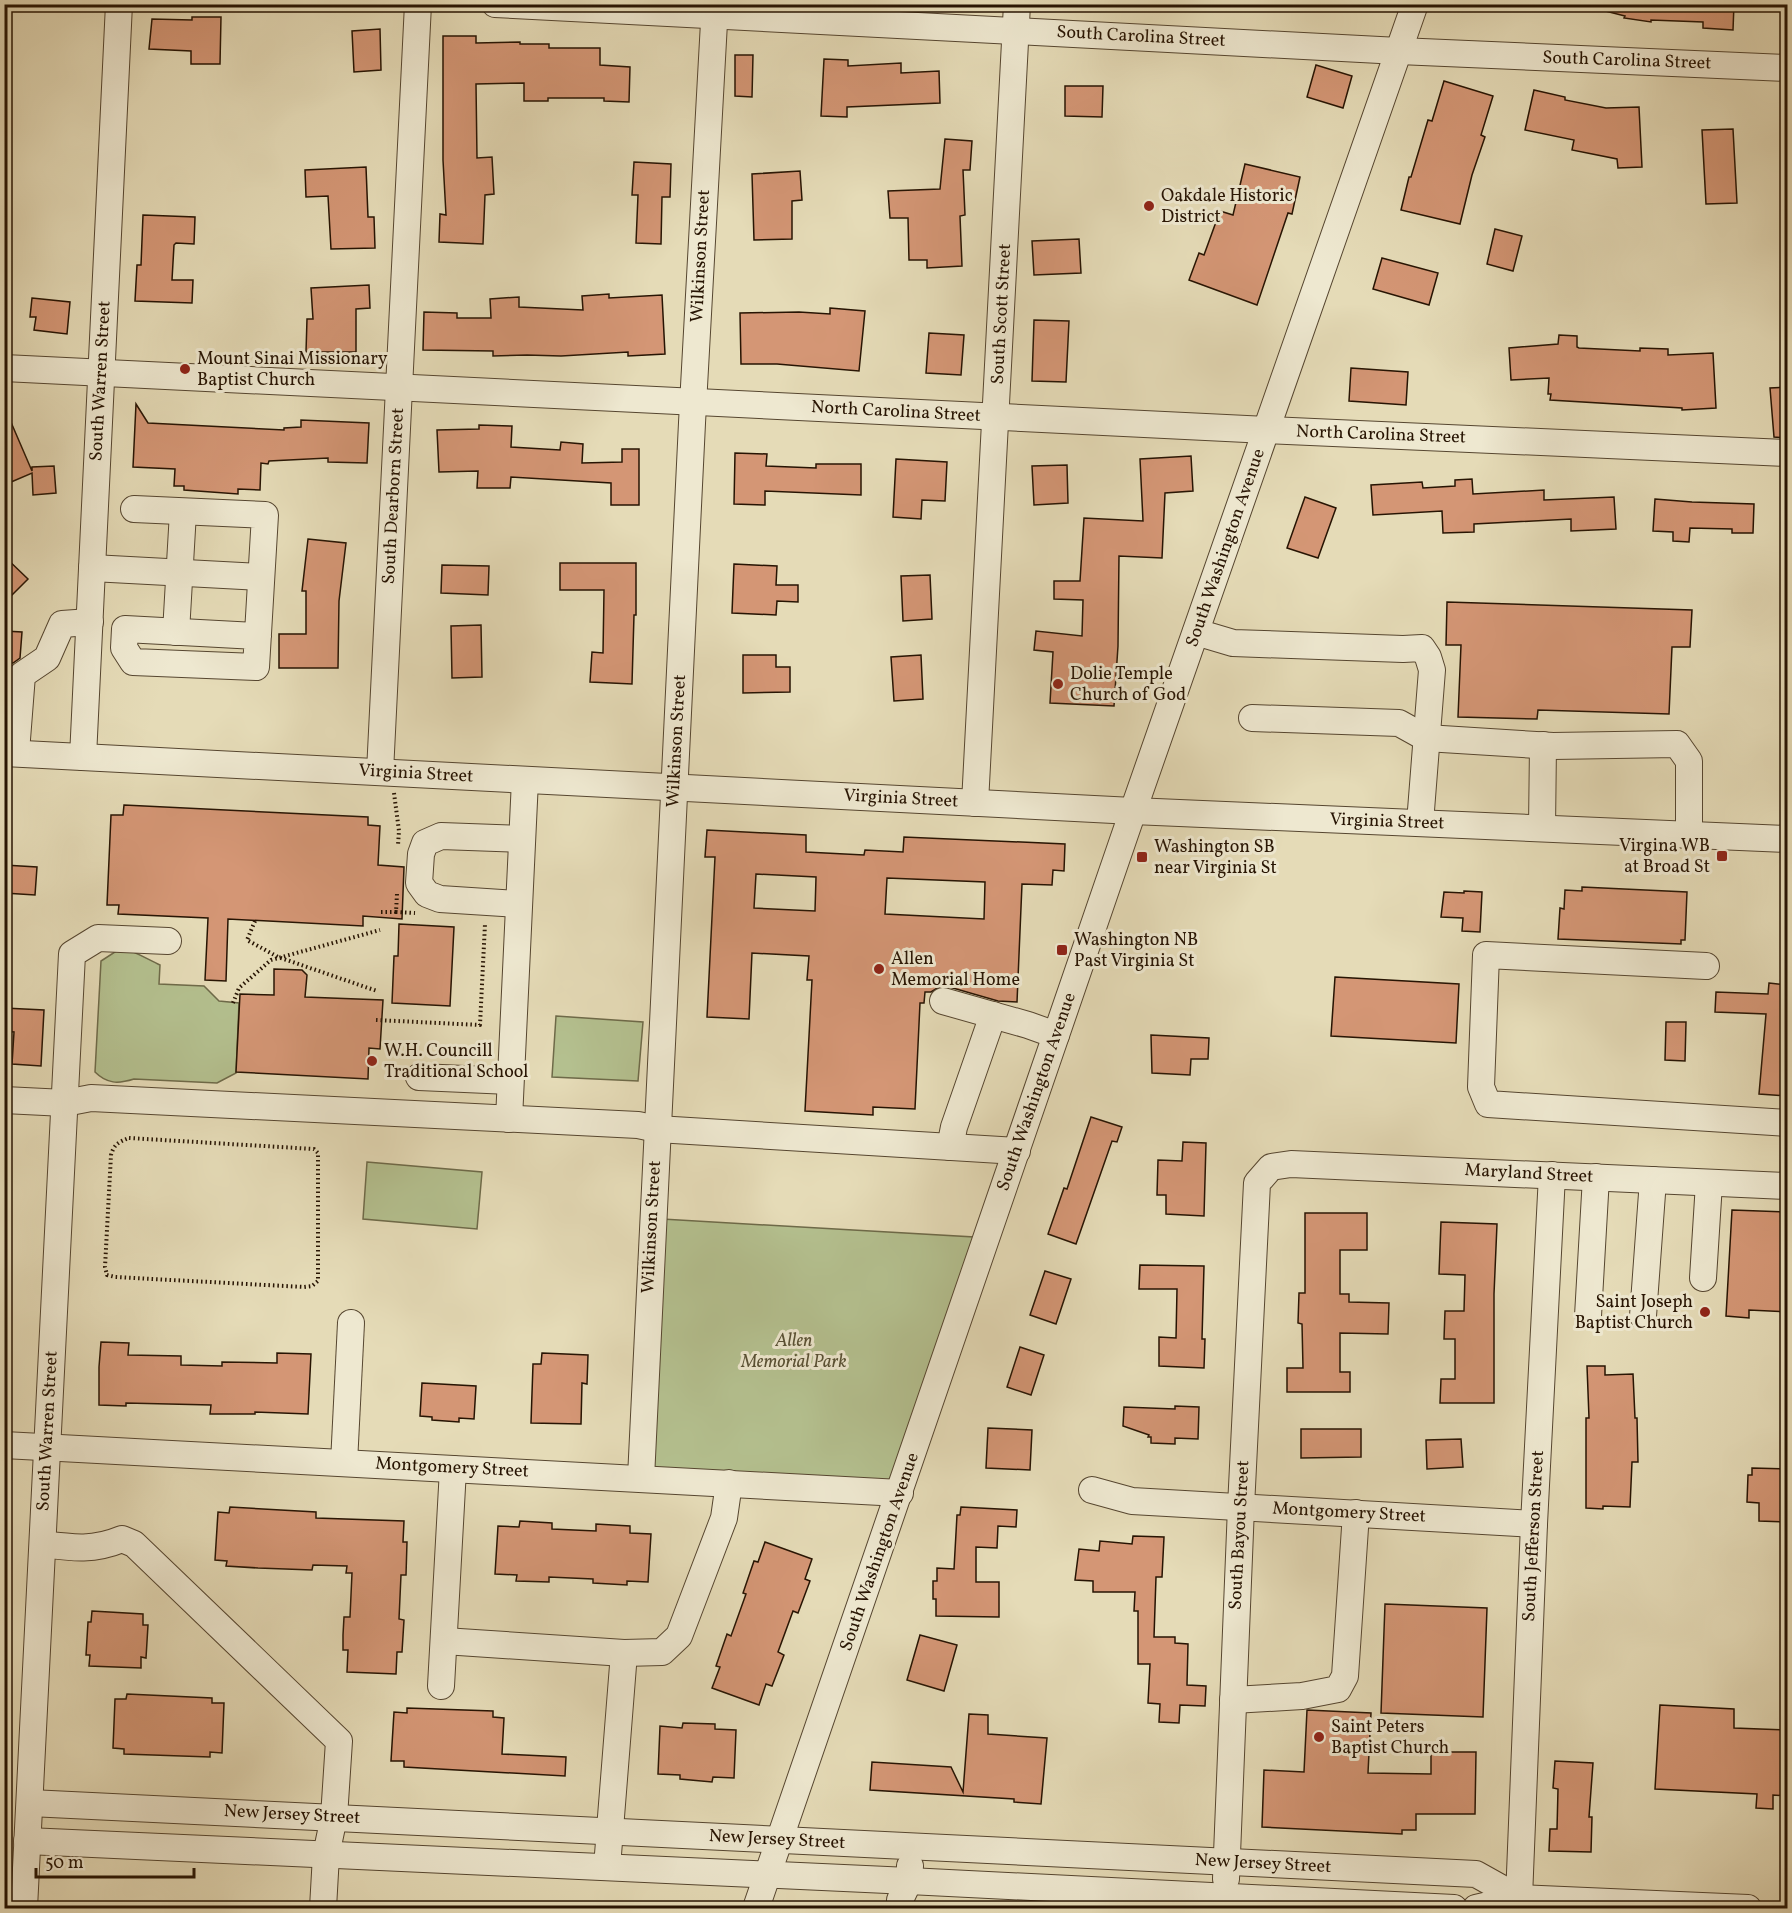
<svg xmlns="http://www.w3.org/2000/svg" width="1792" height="1913" viewBox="0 0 1792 1913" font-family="Vollkorn,serif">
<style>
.green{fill:#b4c08f;stroke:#6e6a49;stroke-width:1.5}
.building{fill:#d49675;stroke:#271403;stroke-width:1.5;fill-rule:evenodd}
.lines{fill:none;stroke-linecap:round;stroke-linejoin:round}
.minor-casing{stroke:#564630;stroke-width:28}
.path{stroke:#271403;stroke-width:4;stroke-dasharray:1.5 3;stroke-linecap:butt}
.minor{stroke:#eee8d0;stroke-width:26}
.poi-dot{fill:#8f2418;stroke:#eee8d0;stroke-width:2}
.labels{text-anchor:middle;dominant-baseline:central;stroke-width:6;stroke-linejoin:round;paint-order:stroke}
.street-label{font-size:18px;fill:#271403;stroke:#eee8d0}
.poi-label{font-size:18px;fill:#271403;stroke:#eee8d0;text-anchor:start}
.park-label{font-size:18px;font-style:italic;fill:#585034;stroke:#eee8d0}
</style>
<rect width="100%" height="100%" fill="#e5dbb7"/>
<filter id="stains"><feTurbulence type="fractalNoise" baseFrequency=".00333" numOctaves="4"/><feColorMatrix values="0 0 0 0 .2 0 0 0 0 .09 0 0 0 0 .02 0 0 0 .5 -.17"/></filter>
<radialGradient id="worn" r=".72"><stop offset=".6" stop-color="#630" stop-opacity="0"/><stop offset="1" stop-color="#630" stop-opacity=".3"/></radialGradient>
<!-- green -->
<g class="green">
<path d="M121,948C135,951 147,959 160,965L159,984L204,986L219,1001L239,1003L236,1073L217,1083L134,1079C118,1084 107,1084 95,1072L101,961Z"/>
<polygon points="556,1016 643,1022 638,1081 552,1077"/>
<polygon points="367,1162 482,1172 477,1229 363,1219"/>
<polygon points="662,1219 974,1237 891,1482 651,1470"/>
</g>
<!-- building -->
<g class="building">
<polygon points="1606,4 1734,4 1733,30 1703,28 1703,22 1651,20 1651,22 1624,18 1625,16 1605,11"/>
<polygon points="192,17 221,17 220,64 191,64 191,51 149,49 152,19 192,20"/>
<polygon points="380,29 381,70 354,72 352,31"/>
<polygon points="443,36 476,36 476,43 520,42 520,44 549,44 549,48 600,48 600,65 630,67 629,102 604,101 604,98 548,98 548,101 524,101 524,83 476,84 477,158 492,157 494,194 485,195 483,244 439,242 440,214 446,215 443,160"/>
<polygon points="735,55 753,55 752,97 735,96"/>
<polygon points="824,59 848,60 848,66 901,63 901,73 939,71 940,103 847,107 847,117 821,116"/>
<polygon points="1316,65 1352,76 1343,108 1307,97"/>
<polygon points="1444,81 1493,96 1481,135 1485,137 1472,175 1460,224 1401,210 1409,177 1411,177 1428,120 1432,121"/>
<polygon points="1065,86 1103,86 1102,117 1065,116"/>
<polygon points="1534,90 1565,97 1565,100 1606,108 1639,107 1642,167 1618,168 1617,159 1572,150 1574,140 1525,130"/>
<polygon points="1733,129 1737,203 1706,204 1702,130"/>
<polygon points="945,139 972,141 970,170 963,170 965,215 960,216 962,266 927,268 927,260 909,260 908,218 890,218 888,191 940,189"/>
<polygon points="634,162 671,164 670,197 662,197 661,244 636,243 638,195 632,195"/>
<polygon points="1245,164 1300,177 1292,214 1288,213 1257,305 1189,280 1199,253 1204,255 1220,211 1233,215"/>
<polygon points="366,167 368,217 374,217 375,248 331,249 328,196 306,197 305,170"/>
<polygon points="800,171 802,200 792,201 792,239 754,240 752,174"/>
<polygon points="143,215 195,217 194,244 176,243 174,245 172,280 193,280 192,303 135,301 137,265 141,265"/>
<polygon points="1495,229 1522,236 1513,271 1487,264"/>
<polygon points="1079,239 1081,273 1034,275 1032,241"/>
<polygon points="1382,258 1438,273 1429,305 1373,289"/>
<polygon points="369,285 370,308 356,309 356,352 306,352 307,319 313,319 311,288"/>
<polygon points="609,294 609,298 662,295 665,354 628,356 628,352 561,356 527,355 493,356 493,351 423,350 424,312 457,313 457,318 491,318 490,299 519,297 519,307 583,310 582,296"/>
<polygon points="32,298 70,302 67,334 34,330 36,317 30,317"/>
<polygon points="830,308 865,311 859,371 777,364 741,364 740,313 799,312 830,314"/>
<polygon points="1034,320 1069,321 1066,382 1032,381"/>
<polygon points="929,333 964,335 961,375 926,373"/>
<polygon points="1559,335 1577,336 1577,347 1579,348 1640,351 1640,348 1668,349 1668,355 1713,353 1716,408 1682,410 1682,408 1550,400 1551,394 1548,394 1549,378 1511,380 1509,348 1558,344"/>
<polygon points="1351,368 1408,372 1406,405 1349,401"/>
<polygon points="1788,387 1788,438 1774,437 1770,388"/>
<polygon points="136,404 148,423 284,430 284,428 301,427 301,420 369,423 367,463 328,462 328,458 269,461 268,464 261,463 260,490 238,489 238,494 184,490 184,486 174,486 175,469 133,467"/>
<polygon points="4,406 32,471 32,467 54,466 56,493 33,495 32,473 4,485"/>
<polygon points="479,425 512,426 511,447 560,450 561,442 583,444 582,463 622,462 622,449 639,449 639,505 611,505 611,483 511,477 510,488 477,488 478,471 439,472 437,430 479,429"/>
<polygon points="735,453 767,454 766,466 816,468 816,464 861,464 861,495 765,491 765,505 734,504"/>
<polygon points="1191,456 1193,491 1165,493 1162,558 1119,556 1118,646 1114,706 1050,703 1053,652 1034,650 1036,631 1082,636 1083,600 1054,599 1054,581 1080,581 1084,518 1143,521 1140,459"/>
<polygon points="896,459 947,462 945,501 922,500 921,519 893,517"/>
<polygon points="1067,465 1068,503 1034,505 1032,466"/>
<polygon points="1472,479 1473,494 1544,490 1544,500 1614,497 1616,529 1571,531 1571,519 1474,524 1474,532 1443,533 1442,511 1373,515 1371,485 1422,482 1423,488 1455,486 1455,480"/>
<polygon points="1305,497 1336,508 1318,558 1287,548"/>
<polygon points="1655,499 1692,502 1754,504 1753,533 1732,533 1732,529 1690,528 1689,542 1673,541 1673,532 1653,531"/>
<polygon points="308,539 346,543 339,601 338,668 279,668 279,634 306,634 306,591 302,591"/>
<polygon points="4,556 28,579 4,603"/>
<polygon points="560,563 636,563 636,615 634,615 632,684 590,682 592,652 603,653 604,590 560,590"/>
<polygon points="734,564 777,566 776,585 798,585 798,602 777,601 776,615 732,613"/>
<polygon points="442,565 489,566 488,595 441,593"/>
<polygon points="930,575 932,619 903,621 901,576"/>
<polygon points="1447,602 1692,610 1690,647 1672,647 1669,714 1538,710 1537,719 1458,717 1461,645 1446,645"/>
<polygon points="481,625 482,677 452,678 451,626"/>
<polygon points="4,631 22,632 20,658 13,663 4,663"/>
<polygon points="743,655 776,655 776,667 790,667 790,692 743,693"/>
<polygon points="921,655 923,699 894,701 891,657"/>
<polygon points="124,805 368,817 368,825 380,826 378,865 404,867 402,919 363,916 363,926 228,919 226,981 205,980 208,918 118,914 119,905 107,905 111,815 123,815"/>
<path d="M707,830L806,835V852L864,855L865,850L903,852L904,837L1065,844L1064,871L1053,870L1052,885L1022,884L1017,1002L998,1001L946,986L939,987L931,992H925L924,1003H920L915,1109L873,1107V1115L805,1111L812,980H807L809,956L752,953L749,1019L707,1017L715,857H705ZM756,874L816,877L815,911L754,908ZM887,878L985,882L984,919L885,914Z"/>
<polygon points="4,865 37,867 35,895 4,893"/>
<polygon points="1582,887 1687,892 1685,940 1681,940 1681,944 1558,939 1560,908 1564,909 1565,890 1582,891"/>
<polygon points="1464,891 1482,892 1480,932 1462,931 1463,918 1441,917 1444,892 1464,893"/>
<polygon points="399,924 454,927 450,1006 392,1003 394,956 398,956"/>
<polygon points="274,969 302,970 307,975 305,997 383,1000 380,1049 369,1048 368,1079 236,1072 240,994 274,995"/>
<polygon points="1335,977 1459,984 1456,1043 1331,1036"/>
<polygon points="1769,983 1788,985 1788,1096 1759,1094 1766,1014 1715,1012 1716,992 1768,994"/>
<polygon points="4,1008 44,1010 41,1066 12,1064 14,1032 4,1031"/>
<polygon points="1666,1022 1686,1022 1685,1061 1665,1060"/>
<polygon points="1151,1035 1209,1038 1208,1059 1191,1059 1190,1075 1152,1073"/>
<polygon points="1091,1117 1122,1127 1117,1142 1112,1141 1076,1244 1048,1234 1064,1188 1067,1189"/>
<polygon points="1183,1142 1206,1143 1204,1216 1166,1214 1166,1195 1157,1195 1158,1160 1182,1161"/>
<polygon points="1732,1210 1788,1212 1788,1312 1749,1310 1749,1318 1726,1316"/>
<polygon points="1305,1213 1367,1213 1367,1250 1340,1250 1340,1294 1349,1294 1349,1302 1389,1303 1388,1334 1340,1333 1340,1372 1350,1372 1350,1392 1287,1392 1287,1368 1303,1368 1302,1324 1298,1323 1299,1293 1305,1293"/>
<polygon points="1441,1222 1497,1224 1494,1294 1494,1403 1440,1403 1441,1379 1455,1379 1455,1339 1444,1339 1445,1311 1464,1311 1465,1275 1439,1274"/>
<polygon points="1140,1265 1204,1266 1202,1339 1205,1339 1204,1368 1159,1366 1159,1337 1176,1338 1177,1289 1139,1289"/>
<polygon points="1045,1271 1071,1279 1056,1324 1030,1315"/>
<polygon points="101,1342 129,1343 128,1355 181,1356 181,1365 222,1366 222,1362 277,1363 277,1353 311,1354 308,1414 255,1412 255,1414 210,1414 211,1405 126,1403 126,1406 99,1405 99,1367"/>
<polygon points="1020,1347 1044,1355 1031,1395 1007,1387"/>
<polygon points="542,1353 588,1355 587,1384 582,1383 581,1424 531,1423 533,1364 541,1364"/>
<polygon points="1587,1366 1605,1366 1605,1375 1633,1374 1635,1418 1637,1418 1638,1462 1632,1462 1630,1507 1603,1506 1603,1509 1586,1508 1586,1418 1589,1418"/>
<polygon points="422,1383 476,1386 474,1419 459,1418 459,1422 432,1420 432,1417 420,1416"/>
<polygon points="1175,1406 1199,1407 1198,1439 1175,1438 1175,1444 1151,1443 1151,1437 1148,1437 1149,1435 1123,1426 1124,1407 1175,1409"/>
<polygon points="988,1428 1032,1430 1030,1470 986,1468"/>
<polygon points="1301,1429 1361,1429 1361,1457 1301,1458"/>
<polygon points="1461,1439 1463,1467 1427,1469 1426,1440"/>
<polygon points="1752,1468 1788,1469 1786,1522 1759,1521 1759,1503 1747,1502 1748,1475 1752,1475"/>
<polygon points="230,1507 316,1512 316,1518 404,1521 403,1542 407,1542 406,1575 401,1575 399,1619 404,1620 402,1652 397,1652 396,1674 347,1672 348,1650 343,1650 343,1635 344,1617 350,1617 352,1573 346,1573 347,1566 313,1565 312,1570 258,1568 226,1566 227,1561 215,1560 218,1512 229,1513"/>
<polygon points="961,1507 1017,1510 1016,1527 998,1526 997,1548 976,1547 976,1582 999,1582 999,1617 936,1616 936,1599 933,1599 933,1581 937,1581 937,1568 954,1569 957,1515 960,1515"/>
<polygon points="520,1521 552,1523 552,1529 596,1531 596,1524 630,1526 630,1533 651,1534 648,1582 627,1581 627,1585 593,1583 593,1579 549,1577 549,1582 516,1581 517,1575 495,1574 498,1526 519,1527"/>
<polygon points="1133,1536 1164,1537 1162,1577 1156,1577 1154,1637 1175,1637 1175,1643 1188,1644 1187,1685 1206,1686 1205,1706 1180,1705 1179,1723 1159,1722 1160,1704 1148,1703 1150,1664 1138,1664 1138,1611 1134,1611 1135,1592 1093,1592 1093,1581 1075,1580 1079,1549 1099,1551 1100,1541 1132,1544"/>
<polygon points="765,1542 812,1559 805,1579 810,1581 798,1613 793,1611 778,1652 784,1655 772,1686 766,1684 759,1705 712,1688 720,1667 716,1666 727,1634 731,1636 746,1594 743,1593 754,1561 758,1562"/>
<polygon points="1385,1604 1487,1608 1483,1717 1381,1713"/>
<polygon points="92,1611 143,1614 143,1625 148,1625 146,1658 141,1657 141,1668 89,1666 90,1655 86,1655 88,1622 91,1622"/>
<polygon points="920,1635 957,1645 944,1691 907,1680"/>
<polygon points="127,1694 212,1698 212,1703 224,1703 222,1753 210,1752 210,1757 124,1754 124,1749 113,1748 115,1699 126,1699"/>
<polygon points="1660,1705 1734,1709 1734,1728 1788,1730 1788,1796 1773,1795 1773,1809 1756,1808 1757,1794 1655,1789"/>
<polygon points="407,1708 493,1711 493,1717 504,1718 502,1754 566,1757 565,1776 404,1767 404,1761 391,1761 394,1712 407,1713"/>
<polygon points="1307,1710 1371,1713 1368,1773 1431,1774 1431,1752 1476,1752 1475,1814 1416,1814 1416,1830 1402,1830 1402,1834 1262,1827 1264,1770 1304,1772"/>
<polygon points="969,1714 988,1715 988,1734 1047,1738 1041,1804 1014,1802 1014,1799 870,1790 872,1762 951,1767 963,1792"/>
<polygon points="683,1723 715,1724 715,1729 736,1730 734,1778 713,1777 712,1782 680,1779 680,1775 658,1774 660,1726 682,1728"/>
<polygon points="1555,1761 1593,1763 1589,1817 1592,1817 1591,1852 1549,1851 1550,1829 1557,1829 1558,1789 1553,1788"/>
</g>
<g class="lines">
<!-- minor casing -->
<g class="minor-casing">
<g id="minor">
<polyline points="495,4 1399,51 1788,68"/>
<polyline points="4,368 1267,430 1788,453"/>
<polyline points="134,509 265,515 256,667 133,662 124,648 125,629 258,636"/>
<polyline points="92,568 261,577"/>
<polyline points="176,632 183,512"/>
<polyline points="1196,632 1233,643 1403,649 1422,648 1428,657 1432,670 1420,823"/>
<polyline points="1252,718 1399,723 1426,738 1553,746 1677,744 1689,761 1689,835"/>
<polyline points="16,752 22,675 47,658 62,624 90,622"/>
<polyline points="4,753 1133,811 1788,839"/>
<polyline points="83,757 119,4"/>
<polyline points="380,772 418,4"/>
<polyline points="975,803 1017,4"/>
<polyline points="1542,828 1543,745"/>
<polyline points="518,904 440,899 427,894 419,883 421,854 425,843 441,836 521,839"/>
<polyline points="1706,966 1486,955 1481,1087 1488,1104 1788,1123"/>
<polyline points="943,1001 1028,1025 1056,1035"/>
<polyline points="419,1077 510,1081"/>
<polyline points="4,1100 65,1103 91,1098 638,1125 657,1129 1017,1151"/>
<polyline points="509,1119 525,780"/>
<polyline points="950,1147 954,1127 993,1015"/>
<polyline points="1703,1278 1709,1183"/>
<polyline points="1588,1316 1596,1177"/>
<polyline points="1643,1316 1653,1180"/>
<polyline points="4,1445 900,1493"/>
<polyline points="344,1463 351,1323"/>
<polyline points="641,1478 692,423 715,4"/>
<polyline points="1092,1490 1132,1501 1534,1524"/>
<path d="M43,1544C73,1548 93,1551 122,1539L134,1544L339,1741L334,1817L326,1855L323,1908"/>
<polyline points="444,1641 624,1653 662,1652 679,1636 724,1518 729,1483"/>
<polyline points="441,1686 453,1469"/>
<polyline points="1233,1700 1302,1696 1338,1689 1345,1676 1356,1513"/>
<polyline points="30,1803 1476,1874 1519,1898"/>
<polyline points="27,1841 909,1881 1454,1908"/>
<polyline points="607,1867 624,1653"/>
<polyline points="1226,1879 1241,1507 1257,1183 1271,1167 1291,1164 1788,1186"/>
<polyline points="1519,1898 1534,1524 1552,1175"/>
<polyline points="24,1908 72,954 98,938 168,941"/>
<polyline points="756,1908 1133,811 1415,4"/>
<polyline points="900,1908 900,1900 909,1881 910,1866"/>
<polyline points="1476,1908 1519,1898 1748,1908"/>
</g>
</g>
<!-- path -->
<g class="path">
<polyline points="394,793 399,831 398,845"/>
<polyline points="397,894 396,912 415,913"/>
<polyline points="381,912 396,912"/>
<polyline points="255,921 247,940 278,957 377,991"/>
<polyline points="233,1003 239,988 271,960 380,930"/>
<polyline points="376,1020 480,1025 485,924"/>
<path d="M129,1138L314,1149L318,1153V1281L312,1286L304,1287L115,1277L107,1275L105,1267L111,1155C114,1144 119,1142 129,1138Z"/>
</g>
<!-- minor -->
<use href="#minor" class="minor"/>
</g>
<!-- markers -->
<g class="poi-dot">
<circle cx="1149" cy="206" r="6"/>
<circle cx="185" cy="369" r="6"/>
<circle cx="1058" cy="684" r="6"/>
<rect x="1716" y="850" width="12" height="12" rx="3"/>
<rect x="1136" y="851" width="12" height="12" rx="3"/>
<rect x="1056" y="944" width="12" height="12" rx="3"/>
<circle cx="879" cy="969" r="6"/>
<circle cx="372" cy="1061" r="6"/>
<circle cx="1705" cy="1312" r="6"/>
<circle cx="1319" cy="1737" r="6"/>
</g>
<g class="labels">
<!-- street labels -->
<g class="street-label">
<text transform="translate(1141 37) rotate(3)">South Carolina Street</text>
<text transform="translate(1627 61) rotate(2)">South Carolina Street</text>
<text transform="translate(701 256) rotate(-87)">Wilkinson Street</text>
<text transform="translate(1002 314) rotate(-87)">South Scott Street</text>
<text transform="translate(101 381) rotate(-87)">South Warren Street</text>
<text transform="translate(896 412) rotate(3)">North Carolina Street</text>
<text transform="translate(1381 435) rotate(2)">North Carolina Street</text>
<text transform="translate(394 496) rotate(-87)">South Dearborn Street</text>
<text transform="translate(1226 548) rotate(-71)">South Washington Avenue</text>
<text transform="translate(677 741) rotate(-87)">Wilkinson Street</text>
<text transform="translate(416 774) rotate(3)">Virginia Street</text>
<text transform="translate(901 799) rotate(3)">Virginia Street</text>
<text transform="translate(1387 822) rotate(2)">Virginia Street</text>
<text transform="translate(1037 1092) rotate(-71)">South Washington Avenue</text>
<text transform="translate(1529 1174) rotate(3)">Maryland Street</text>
<text transform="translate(652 1227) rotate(-87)">Wilkinson Street</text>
<text transform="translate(48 1431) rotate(-87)">South Warren Street</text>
<text transform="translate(452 1468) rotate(3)">Montgomery Street</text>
<text transform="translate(1349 1513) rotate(3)">Montgomery Street</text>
<text transform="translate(1240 1535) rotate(-87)">South Bayou Street</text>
<text transform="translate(1534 1536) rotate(-87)">South Jefferson Street</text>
<text transform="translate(880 1552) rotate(-71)">South Washington Avenue</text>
<text transform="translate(292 1815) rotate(3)">New Jersey Street</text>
<text transform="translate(777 1840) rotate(3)">New Jersey Street</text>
<text transform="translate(1263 1864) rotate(3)">New Jersey Street</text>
</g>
<!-- poi labels -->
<g class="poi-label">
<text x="1161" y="196">Oakdale Historic<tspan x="1161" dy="21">District</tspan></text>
<text x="197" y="359">Mount Sinai Missionary<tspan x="197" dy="21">Baptist Church</tspan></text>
<text x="1070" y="674">Dolie Temple<tspan x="1070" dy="21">Church of God</tspan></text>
<text x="1710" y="846" text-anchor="end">Virgina WB<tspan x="1710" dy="21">at Broad St</tspan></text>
<text x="1154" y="847">Washington SB<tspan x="1154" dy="21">near Virginia St</tspan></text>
<text x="1074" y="940">Washington NB<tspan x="1074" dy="21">Past Virginia St</tspan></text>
<text x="891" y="959">Allen<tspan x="891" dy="21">Memorial Home</tspan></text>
<text x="384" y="1051">W.H. Councill<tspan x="384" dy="21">Traditional School</tspan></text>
<text x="1693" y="1302" text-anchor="end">Saint Joseph<tspan x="1693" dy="21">Baptist Church</tspan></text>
<text x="1331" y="1727">Saint Peters<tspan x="1331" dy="21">Baptist Church</tspan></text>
</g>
<!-- park labels -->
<g class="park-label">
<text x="794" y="1341">Allen<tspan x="794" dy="21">Memorial Park</tspan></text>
</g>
</g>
<!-- margin -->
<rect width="1792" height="1913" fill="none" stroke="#e5dbb7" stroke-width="24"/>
<rect x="6" y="6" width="1780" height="1901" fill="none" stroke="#271403" stroke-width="3"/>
<rect x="12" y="12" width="1768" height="1889" fill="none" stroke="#271403" stroke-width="1.5"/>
<!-- scale -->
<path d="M36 1868v9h158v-9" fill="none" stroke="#271403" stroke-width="3"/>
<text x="45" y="1868" font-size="18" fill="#271403" stroke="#eee8d0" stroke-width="4.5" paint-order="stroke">50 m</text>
<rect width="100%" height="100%" filter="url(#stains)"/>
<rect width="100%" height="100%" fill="url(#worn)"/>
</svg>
